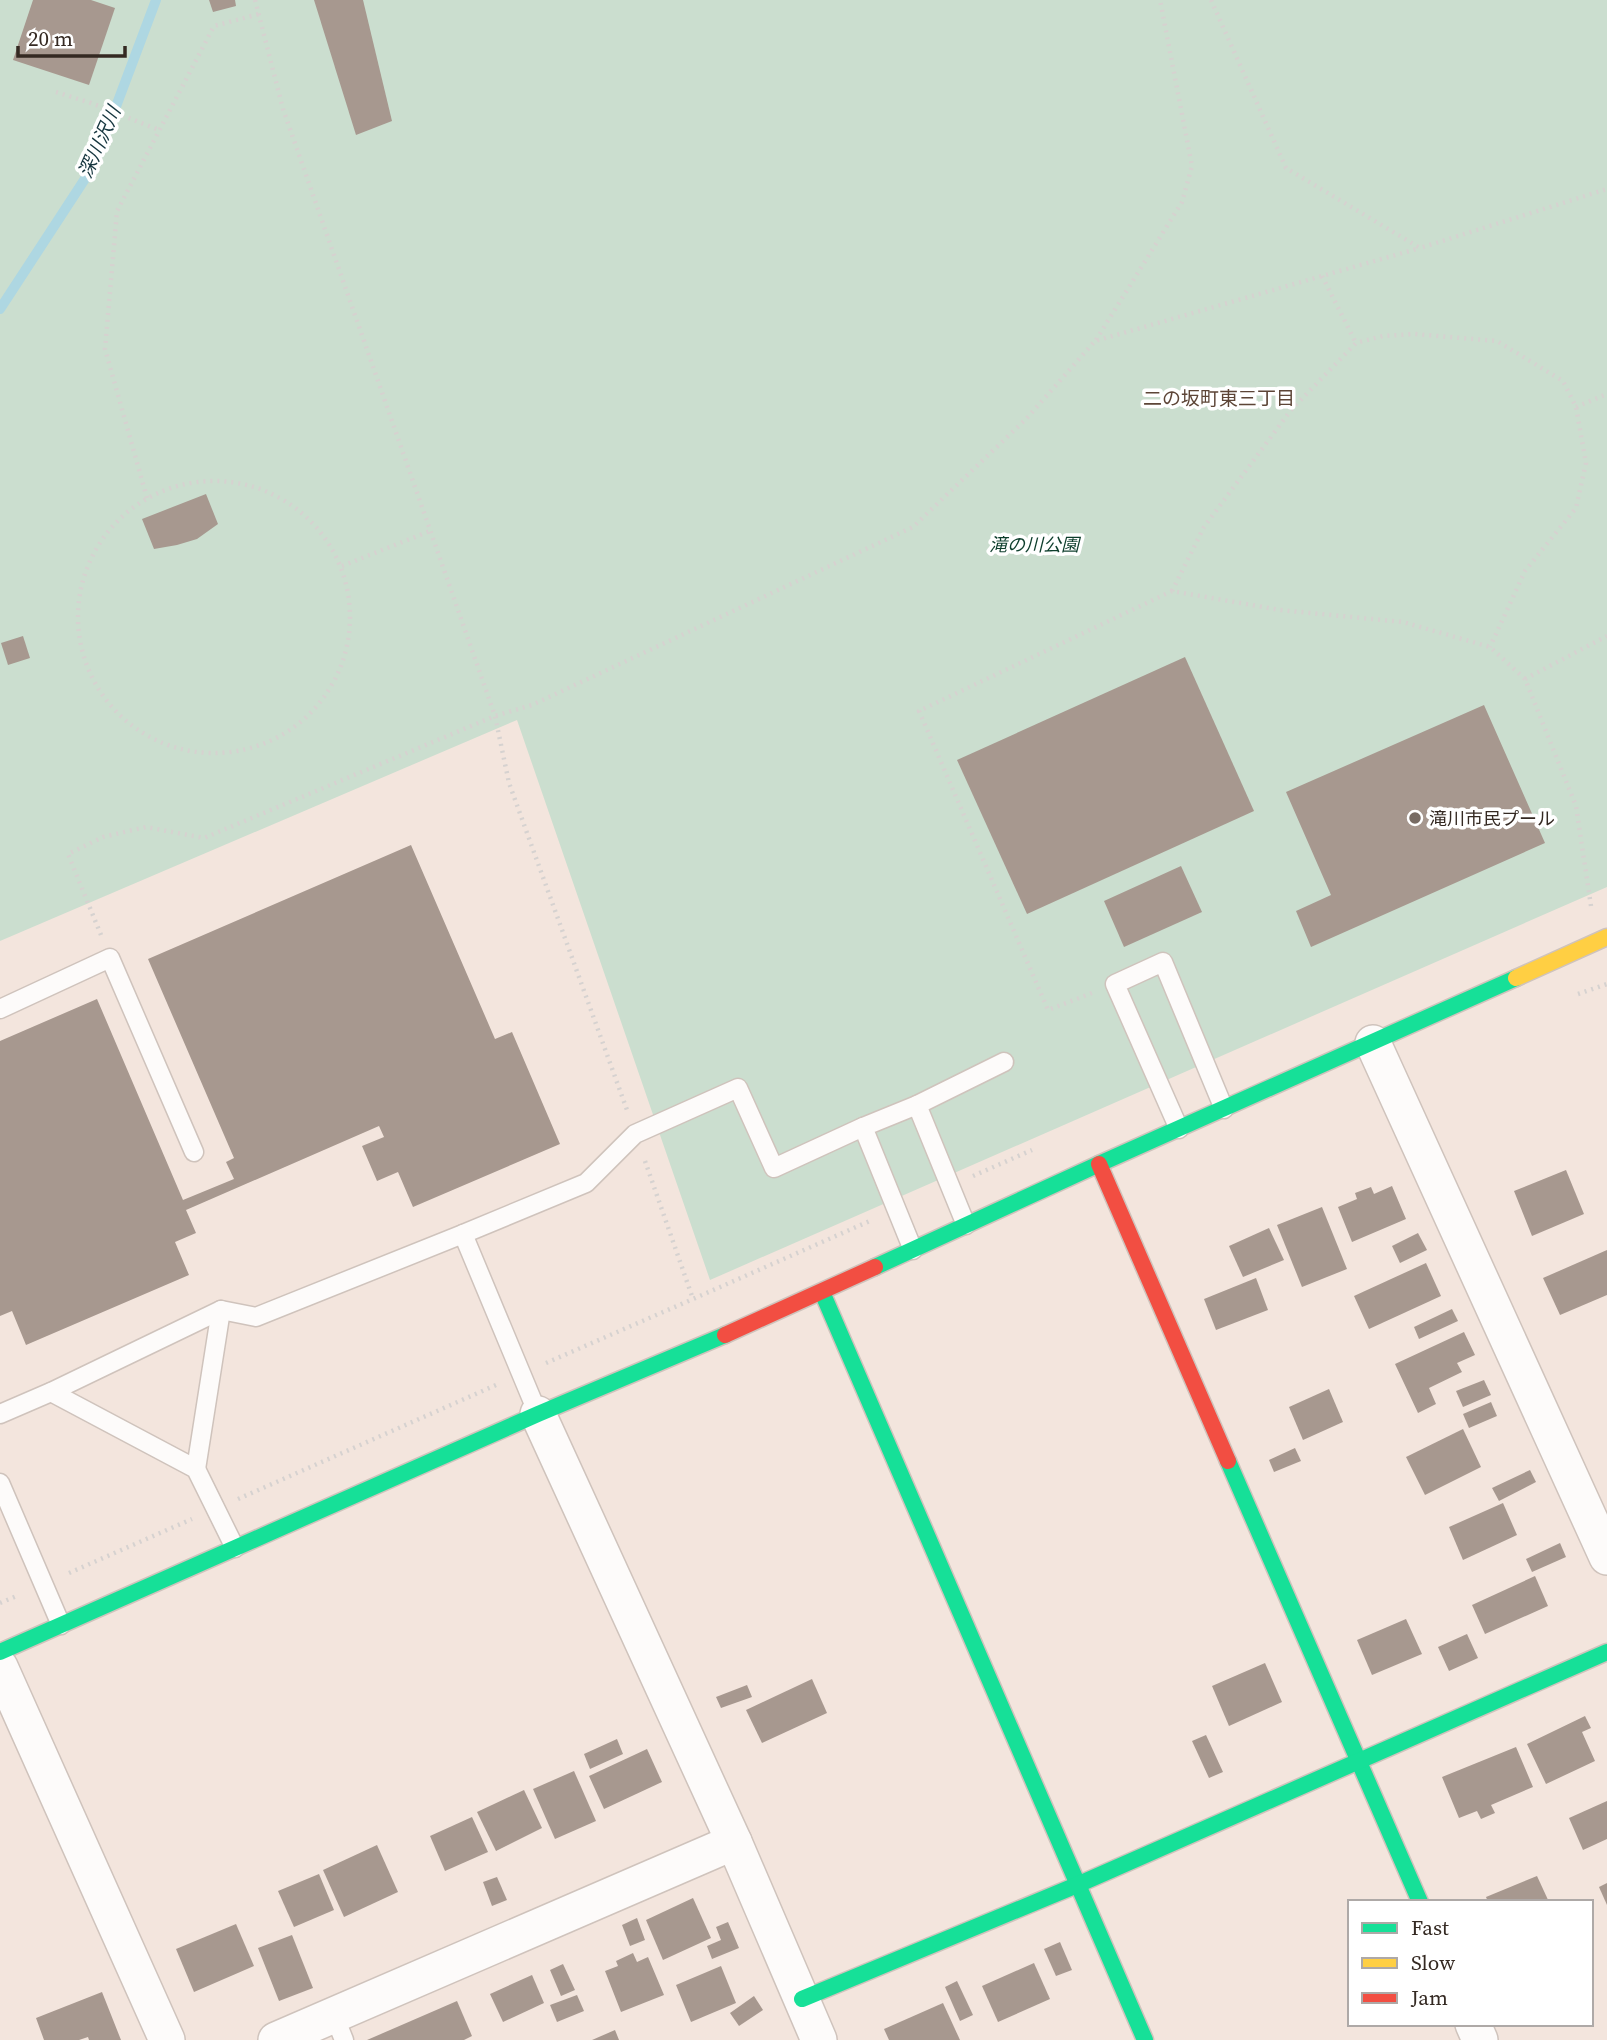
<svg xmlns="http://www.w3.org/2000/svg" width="1607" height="2040" viewBox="0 0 1607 2040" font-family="'Source Serif 4','Noto Sans JP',serif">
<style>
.green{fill:#cbdecf}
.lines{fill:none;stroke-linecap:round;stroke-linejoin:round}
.stream{stroke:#aed7e2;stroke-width:10}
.building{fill:#a7988f}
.lane-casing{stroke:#cfc3bc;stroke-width:21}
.street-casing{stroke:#cfc3bc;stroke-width:38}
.fast-casing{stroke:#cfc3bc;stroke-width:19}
.slow-casing{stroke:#cfc3bc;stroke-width:19}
.jam-casing{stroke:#cfc3bc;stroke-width:19}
.path{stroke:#d6d2d0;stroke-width:4.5;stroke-dasharray:2 5;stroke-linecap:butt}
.lane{stroke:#fdfbfa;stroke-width:18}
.street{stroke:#fdfbfa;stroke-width:35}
.fast{stroke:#16e098;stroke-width:16}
.slow{stroke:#ffcf43;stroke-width:16}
.jam{stroke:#f24e42;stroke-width:16}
.poi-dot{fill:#776b63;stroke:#fff;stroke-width:2.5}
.labels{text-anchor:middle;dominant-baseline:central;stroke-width:7;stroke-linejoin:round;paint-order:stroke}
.park-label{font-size:18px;font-style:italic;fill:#0d3e2c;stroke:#fff}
.poi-label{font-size:18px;fill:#342922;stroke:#fff;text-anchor:start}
.water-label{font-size:19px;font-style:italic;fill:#15353e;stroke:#fff}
.neighbourhood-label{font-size:19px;fill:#5d4537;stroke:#fff}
</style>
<rect width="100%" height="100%" fill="#f3e5dd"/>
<!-- green -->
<polygon class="green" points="0,0 1607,0 1607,887 710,1280 517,720 0,941"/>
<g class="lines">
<!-- stream -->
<polyline class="stream" points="0,309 94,165 156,0"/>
</g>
<!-- building -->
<g class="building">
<polygon points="33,0 91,0 115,8 89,85 13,60"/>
<polygon points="209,0 235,0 236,6 213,12"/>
<polygon points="314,0 363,0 392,121 356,135"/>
<polygon points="206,494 218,524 197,539 177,545 154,549 142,519"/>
<polygon points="23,636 30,658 8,665 1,643"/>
<polygon points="1185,657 1254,811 1027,914 957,760"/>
<polygon points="1484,705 1545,843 1311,947 1296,911 1331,895 1286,792"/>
<polygon points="411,845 495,1039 512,1032 560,1144 413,1207 398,1172 377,1181 362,1146 384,1137 379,1126 186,1210 196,1233 175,1242 189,1275 26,1345 12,1311 0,1316 0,1041 97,999 183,1200 234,1179 226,1162 234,1158 148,959"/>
<polygon points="1181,866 1202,912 1124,947 1104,901"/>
<polygon points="1566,1170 1584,1214 1532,1236 1514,1191"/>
<polygon points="1392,1186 1406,1219 1352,1242 1338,1207 1357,1199 1355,1193 1371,1187 1374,1194"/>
<polygon points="1322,1207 1347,1269 1302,1287 1277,1225"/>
<polygon points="1269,1228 1284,1260 1243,1277 1229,1246"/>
<polygon points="1418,1233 1427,1250 1400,1263 1392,1246"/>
<polygon points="1607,1250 1607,1295 1560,1315 1543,1278"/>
<polygon points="1426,1263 1441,1296 1369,1329 1354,1296"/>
<polygon points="1256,1278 1268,1310 1216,1330 1204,1299"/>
<polygon points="1452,1309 1458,1321 1419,1339 1414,1327"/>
<polygon points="1464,1332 1475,1355 1457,1363 1462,1372 1429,1388 1436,1404 1418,1413 1395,1364"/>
<polygon points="1484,1380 1491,1395 1463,1407 1456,1391"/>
<polygon points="1329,1389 1343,1422 1303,1440 1289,1407"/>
<polygon points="1491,1402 1497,1416 1469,1428 1463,1414"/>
<polygon points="1463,1429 1481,1467 1425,1495 1406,1457"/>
<polygon points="1295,1448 1301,1461 1274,1472 1269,1460"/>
<polygon points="1530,1470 1536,1482 1499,1501 1492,1488"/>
<polygon points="1503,1503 1517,1535 1463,1560 1449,1527"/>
<polygon points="1560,1543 1566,1557 1532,1572 1526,1559"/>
<polygon points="1535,1576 1548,1606 1485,1634 1472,1605"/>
<polygon points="1406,1619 1422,1654 1372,1675 1357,1640"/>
<polygon points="1467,1634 1478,1658 1449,1671 1438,1647"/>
<polygon points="1265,1663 1282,1702 1229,1726 1212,1686"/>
<polygon points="812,1679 827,1713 762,1743 746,1710"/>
<polygon points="747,1685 752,1697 721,1708 716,1697"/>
<polygon points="1585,1716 1591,1728 1582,1732 1595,1761 1546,1784 1527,1744"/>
<polygon points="1206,1735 1223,1772 1209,1778 1192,1741"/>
<polygon points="617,1739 623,1754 590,1769 584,1754"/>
<polygon points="1516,1747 1533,1787 1491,1805 1495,1813 1481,1819 1477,1811 1459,1818 1442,1777"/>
<polygon points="647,1749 662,1782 604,1809 589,1776"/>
<polygon points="574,1771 596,1821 555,1839 533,1789"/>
<polygon points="524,1790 542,1828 496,1851 477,1812"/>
<polygon points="1607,1801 1607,1839 1583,1850 1569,1818"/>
<polygon points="472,1817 488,1852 445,1871 430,1836"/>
<polygon points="377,1845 398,1892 344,1917 323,1870"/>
<polygon points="319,1874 334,1910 294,1927 278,1891"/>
<polygon points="1537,1876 1549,1902 1488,1902 1486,1897"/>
<polygon points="497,1877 507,1900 492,1906 483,1882"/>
<polygon points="1607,1883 1607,1905 1599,1887"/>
<polygon points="693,1898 711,1938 663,1960 646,1920"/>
<polygon points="637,1918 645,1940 630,1946 622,1925"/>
<polygon points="728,1922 739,1948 712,1959 707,1946 721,1940 716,1927"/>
<polygon points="236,1924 254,1966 194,1992 176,1949"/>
<polygon points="292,1935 313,1988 279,2001 258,1948"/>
<polygon points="1060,1942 1072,1970 1056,1976 1044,1949"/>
<polygon points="633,1953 637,1962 648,1957 664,1995 621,2012 605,1971 618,1966 616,1961"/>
<polygon points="1034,1963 1050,1999 998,2022 982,1986"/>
<polygon points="563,1964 575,1990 561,1996 550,1970"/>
<polygon points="721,1966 736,2003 691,2022 676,1985"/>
<polygon points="532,1975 544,2003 503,2022 490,1994"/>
<polygon points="957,1981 973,2015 960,2021 945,1987"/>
<polygon points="102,1992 121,2040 89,2040 88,2037 79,2040 44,2040 36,2018"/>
<polygon points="577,1995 584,2011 557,2022 550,2005"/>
<polygon points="754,1996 763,2010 739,2026 730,2013"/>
<polygon points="457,2001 472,2036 464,2040 367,2040"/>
<polygon points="943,2003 960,2040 889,2040 884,2029"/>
<polygon points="615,2030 619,2040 592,2040"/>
</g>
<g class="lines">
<!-- lane casing -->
<g class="lane-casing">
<g id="lane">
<polyline points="0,1009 110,958 194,1152"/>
<polyline points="917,1105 1004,1062"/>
<polyline points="1179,1129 1115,984 1163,962 1224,1109"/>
<polyline points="463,1234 586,1183 635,1134 738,1088 774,1168 863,1127"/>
<polyline points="913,1250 863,1127 917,1105 966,1225"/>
<polyline points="51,1392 196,1469 235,1548"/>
<polyline points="0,1414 51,1392 221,1310 256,1317 463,1234 538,1414"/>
<polyline points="196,1469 221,1310"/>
<polyline points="0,1483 61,1625"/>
<polyline points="334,2015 344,2040"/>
</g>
</g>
<!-- street casing -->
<g class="street-casing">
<g id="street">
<polyline points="1373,1043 1607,1557"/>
<polyline points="538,1414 734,1842 819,2040"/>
<polyline points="0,1667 167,2040"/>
<polyline points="1473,2024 1480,2040"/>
<polyline points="276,2040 734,1842"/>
</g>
</g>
<!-- fast casing -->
<g class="fast-casing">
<g id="fast">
<polyline points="875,1267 1099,1164 1516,978"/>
<polyline points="822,1292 1145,2040"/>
<polyline points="1228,1461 1420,1902"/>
<polyline points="0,1652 538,1414 725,1335"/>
<polyline points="802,1999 1077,1885 1607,1652"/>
</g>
</g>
<!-- slow casing -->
<g class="slow-casing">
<polyline id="slow" points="1516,978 1607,937"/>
</g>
<!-- jam casing -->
<g class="jam-casing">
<g id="jam">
<polyline points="1099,1164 1228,1461"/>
<polyline points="725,1335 875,1267"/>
</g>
</g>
<!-- path -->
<g class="path">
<polyline points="255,0 283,109 495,716 509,783 627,1110"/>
<polyline points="1211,0 1286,168 1420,248 1607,189"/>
<polyline points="56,92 91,103 159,130"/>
<polyline points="1322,276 1356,343"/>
<polyline points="1096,340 1182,202 1192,166 1160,0"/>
<polyline points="1576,407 1607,394"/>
<circle cx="214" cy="617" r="136"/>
<polyline points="147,498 105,349 117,211 214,26 259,14"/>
<polyline points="342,566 430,531"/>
<polyline points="1172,591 1204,527 1291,410 1356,343 1383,336 1414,334 1497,341 1563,381 1576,407 1586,463 1576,508 1525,571 1490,647"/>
<polyline points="1591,906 1576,806 1525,679 1607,636"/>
<polyline points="101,935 68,854 103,837 146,827 204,838 495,716 532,705 913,527 1026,419 1095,341 1420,248"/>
<polyline points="1092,993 1048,1010 919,711 1172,591 1280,610 1403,622 1490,647 1525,679"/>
<polyline points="1578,994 1607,984"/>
<polyline points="645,1161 693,1299 872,1220"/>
<polyline points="973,1176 1032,1150"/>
<polyline points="546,1363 693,1299"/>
<polyline points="238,1499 496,1385"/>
<polyline points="69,1573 192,1519"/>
<polyline points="0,1603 19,1595"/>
</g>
<!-- lane -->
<use href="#lane" class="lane"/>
<!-- street -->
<use href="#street" class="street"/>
<!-- fast -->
<use href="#fast" class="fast"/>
<!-- slow -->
<use href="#slow" class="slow"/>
<!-- jam -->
<use href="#jam" class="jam"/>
</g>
<!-- markers -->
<circle class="poi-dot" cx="1415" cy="818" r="7"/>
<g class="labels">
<!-- park labels -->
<g class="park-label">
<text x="1034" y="544">滝の川公園</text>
</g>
<!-- poi labels -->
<g class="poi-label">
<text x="1429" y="818">滝川市民プール</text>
</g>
<!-- water labels -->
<g class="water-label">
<text transform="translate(99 142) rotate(-66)">深川沢川</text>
</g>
<!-- neighbourhood labels -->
<g class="neighbourhood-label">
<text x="1219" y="398">二の坂町東三丁目</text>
</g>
</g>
<!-- legend -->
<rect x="1348" y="1900" width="245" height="126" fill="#ffffff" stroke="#aea9a7" stroke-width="2"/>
<rect x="1362" y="1923" width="35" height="10" fill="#16e098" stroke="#aea9a7" stroke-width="2"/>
<text x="1411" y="1935" font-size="21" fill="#342922">Fast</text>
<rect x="1362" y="1958" width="35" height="10" fill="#ffcf43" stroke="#aea9a7" stroke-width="2"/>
<text x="1411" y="1970" font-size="21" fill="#342922">Slow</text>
<rect x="1362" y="1993" width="35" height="10" fill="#f24e42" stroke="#aea9a7" stroke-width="2"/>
<text x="1411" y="2005" font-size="21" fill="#342922">Jam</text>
<!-- scale -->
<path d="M18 46v10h107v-10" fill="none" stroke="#342922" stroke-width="3.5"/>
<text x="28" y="46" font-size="21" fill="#342922" stroke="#ffffff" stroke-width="5" paint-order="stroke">20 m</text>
</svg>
